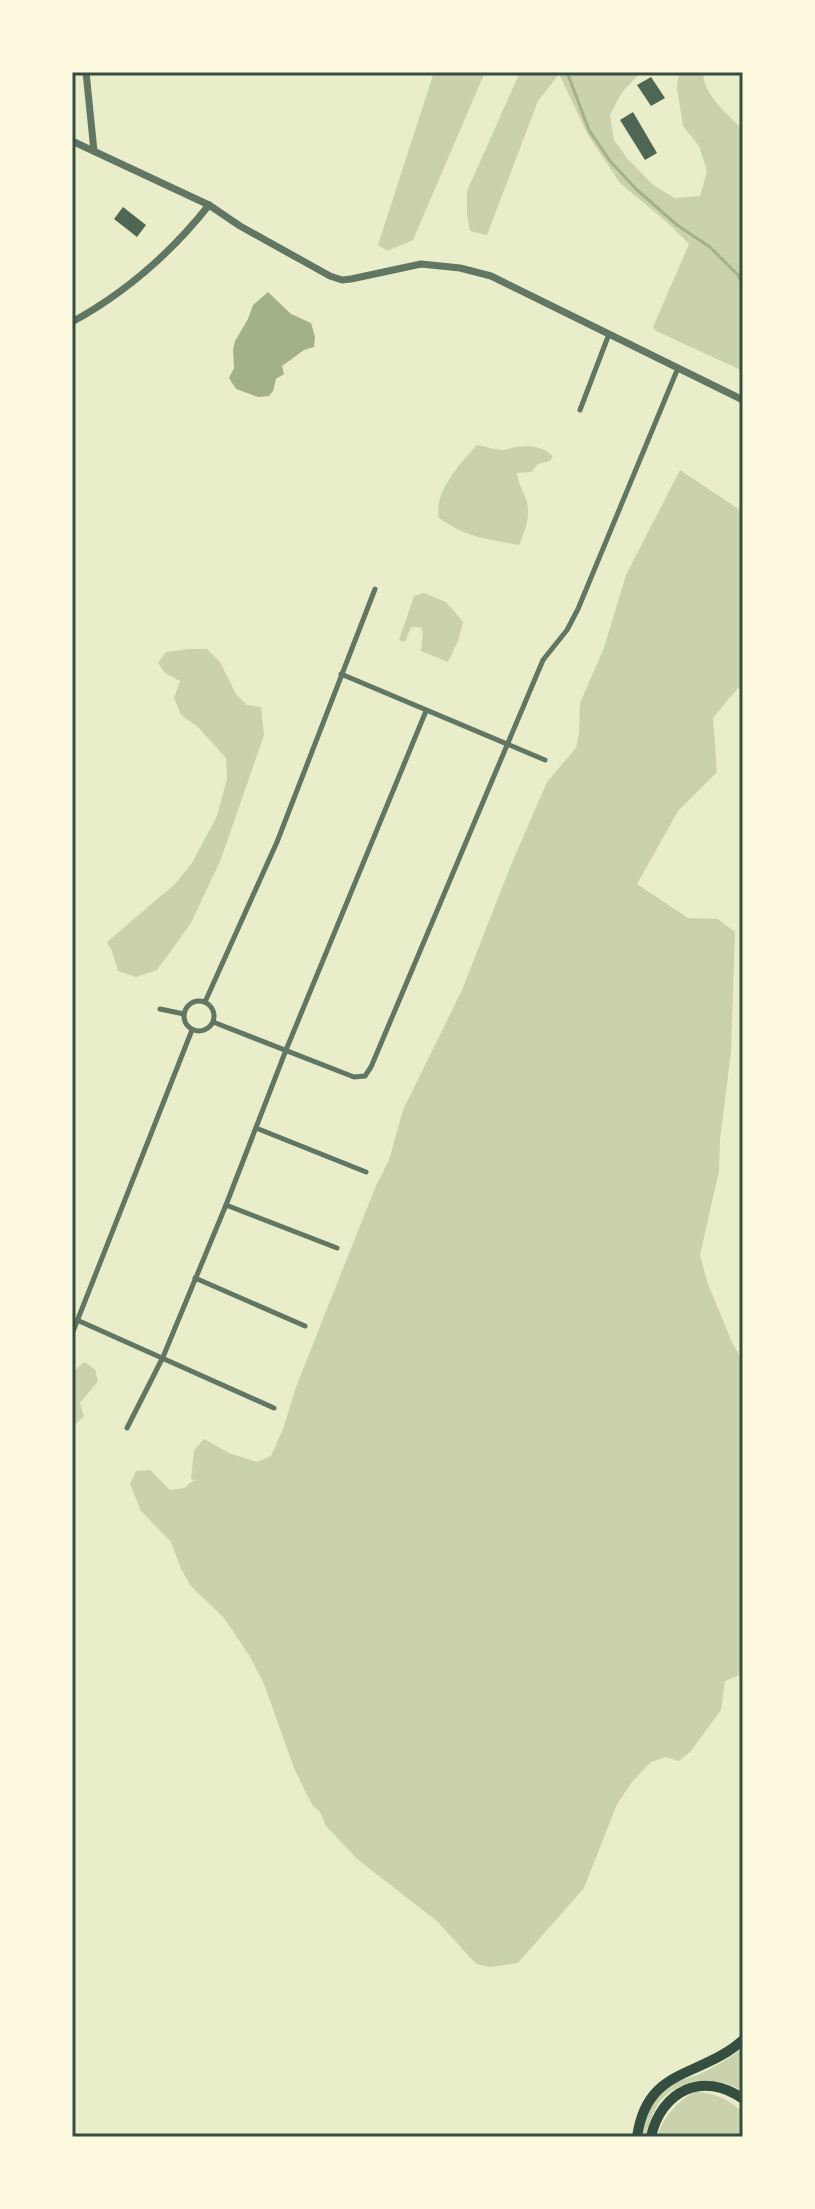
<svg xmlns="http://www.w3.org/2000/svg" width="815" height="2209" viewBox="0 0 815 2209" font-family="Mulish,sans-serif">
<style>
.green{fill:#cad2ad}
.water{fill:#a3b18a}
.lines{fill:none;stroke-linecap:round;stroke-linejoin:round}
.stream{stroke:#a3b18a;stroke-width:3}
.building{fill:#4f6655}
.minor{stroke:#617663;stroke-width:5}
.tertiary{stroke:#617663;stroke-width:7}
.motorway{stroke:#344e41;stroke-width:10}
.neatline{fill:none;stroke:#344e41;stroke-width:3}
</style>
<rect width="100%" height="100%" fill="#e9edc9"/>
<!-- green -->
<g class="green">
<polygon points="434,72 485,72 413,240 387,251 378,245"/>
<path d="M520,72H641L622,92L610,115L614,140L627,158L653,185L675,198L700,196L707,171L699,146L683,126L677,88L679,72H703C703,95 728,114 743,130V371L656,331L653,327L689,244L669,224L620,183L588,135L559,74L538,101L487,235L470,231L467,214V191Z"/>
<path d="M477,445C485,446 495,450 503,450C507,450 511,448 516,447C530,445 542,446 553,456L550,461L538,464L531,472L517,473C518,483 523,490 526,499C531,516 526,529 519,545C488,539 467,538 439,518C433,493 461,462 477,445Z"/>
<polygon points="680,470 743,512 743,686 737,689 713,718 717,772 678,811 637,884 688,918 718,919 735,932 731,1051 720,1140 719,1171 700,1255 708,1284 732,1342 743,1362 743,1674 725,1681 721,1710 691,1751 679,1761 665,1757 651,1762 632,1782 617,1804 584,1888 518,1963 490,1967 476,1964 437,1921 357,1859 326,1826 320,1812 313,1806 306,1793 294,1768 264,1684 249,1655 224,1618 191,1586 181,1569 171,1542 141,1511 130,1484 136,1471 150,1470 170,1490 184,1488 194,1480 191,1479 194,1450 204,1439 229,1453 257,1462 271,1456 283,1429 296,1387 375,1188 389,1160 403,1110 462,990 511,865 547,782 576,748 579,733 580,703 604,648 626,575"/>
<polygon points="424,593 446,602 463,622 458,641 448,662 421,651 423,633 421,627 411,627 405,642 399,640 414,596"/>
<polygon points="189,649 207,649 220,662 236,694 247,705 261,707 264,735 221,859 191,923 157,970 136,977 118,971 112,951 107,942 175,884 192,863 217,816 227,779 226,758 197,726 181,715 174,698 180,681 165,673 158,663 166,652"/>
<polygon points="84,1362 95,1369 98,1381 80,1403 84,1417 72,1426 72,1373"/>
<path d="M743,2048V2092C721,2075 685,2078 665,2096C653,2106 650,2123 647,2137H642C642,2117 654,2092 673,2083C681,2079 690,2078 698,2075C713,2068 730,2058 743,2048Z"/>
<path d="M694,2092C715,2092 727,2099 743,2112V2137H657C663,2117 676,2103 694,2092Z"/>
</g>
<!-- water -->
<polygon class="water" points="268,292 291,314 311,323 315,337 314,347 304,350 282,366 284,374 276,379 273,391 269,396 258,397 236,389 229,378 234,368 233,350 235,341 248,319 253,305"/>
<g class="lines">
<!-- stream -->
<polyline class="stream" points="567,72 589,130 610,161 636,189 677,225 710,247 738,275 743,286"/>
</g>
<!-- building -->
<g class="building">
<polygon points="651,77 665,98 651,106 637,85"/>
<polygon points="633,112 657,153 645,160 620,120"/>
<polygon points="123,207 146,225 137,237 114,219"/>
</g>
<g class="lines">
<!-- minor -->
<g class="minor">
<polyline points="580,410 609,334"/>
<polyline points="341,674 545,760"/>
<circle cx="199" cy="1016" r="15"/>
<polyline points="205,1002 277,842 375,589"/>
<polyline points="160,1009 184,1014"/>
<polyline points="213,1022 354,1077 365,1076 371,1067 543,660 567,630 578,609 678,368"/>
<polyline points="256,1128 366,1172"/>
<polyline points="226,1205 337,1248"/>
<polyline points="195,1278 305,1326"/>
<polyline points="77,1320 274,1408"/>
<polyline points="72,1334 192,1030"/>
<polyline points="127,1428 163,1357 226,1205 286,1050 426,711"/>
</g>
<!-- tertiary -->
<g class="tertiary">
<polyline points="86,72 94,151"/>
<polyline points="72,141 209,205 240,226 330,276 342,280 351,279 421,264 460,268 491,276 743,400"/>
<path d="M72,322C125,293 171,253 209,205"/>
</g>
<!-- motorway -->
<g class="motorway">
<path d="M637,2137C647,2066 699,2079 743,2040"/>
<path d="M651,2137C661,2091 703,2070 743,2099"/>
</g>
</g>
<!-- border -->
<rect width="815" height="2209" fill="none" stroke="#fefae0" stroke-width="148"/>
<rect x="74" y="74" width="667" height="2061" class="neatline"/>
</svg>
